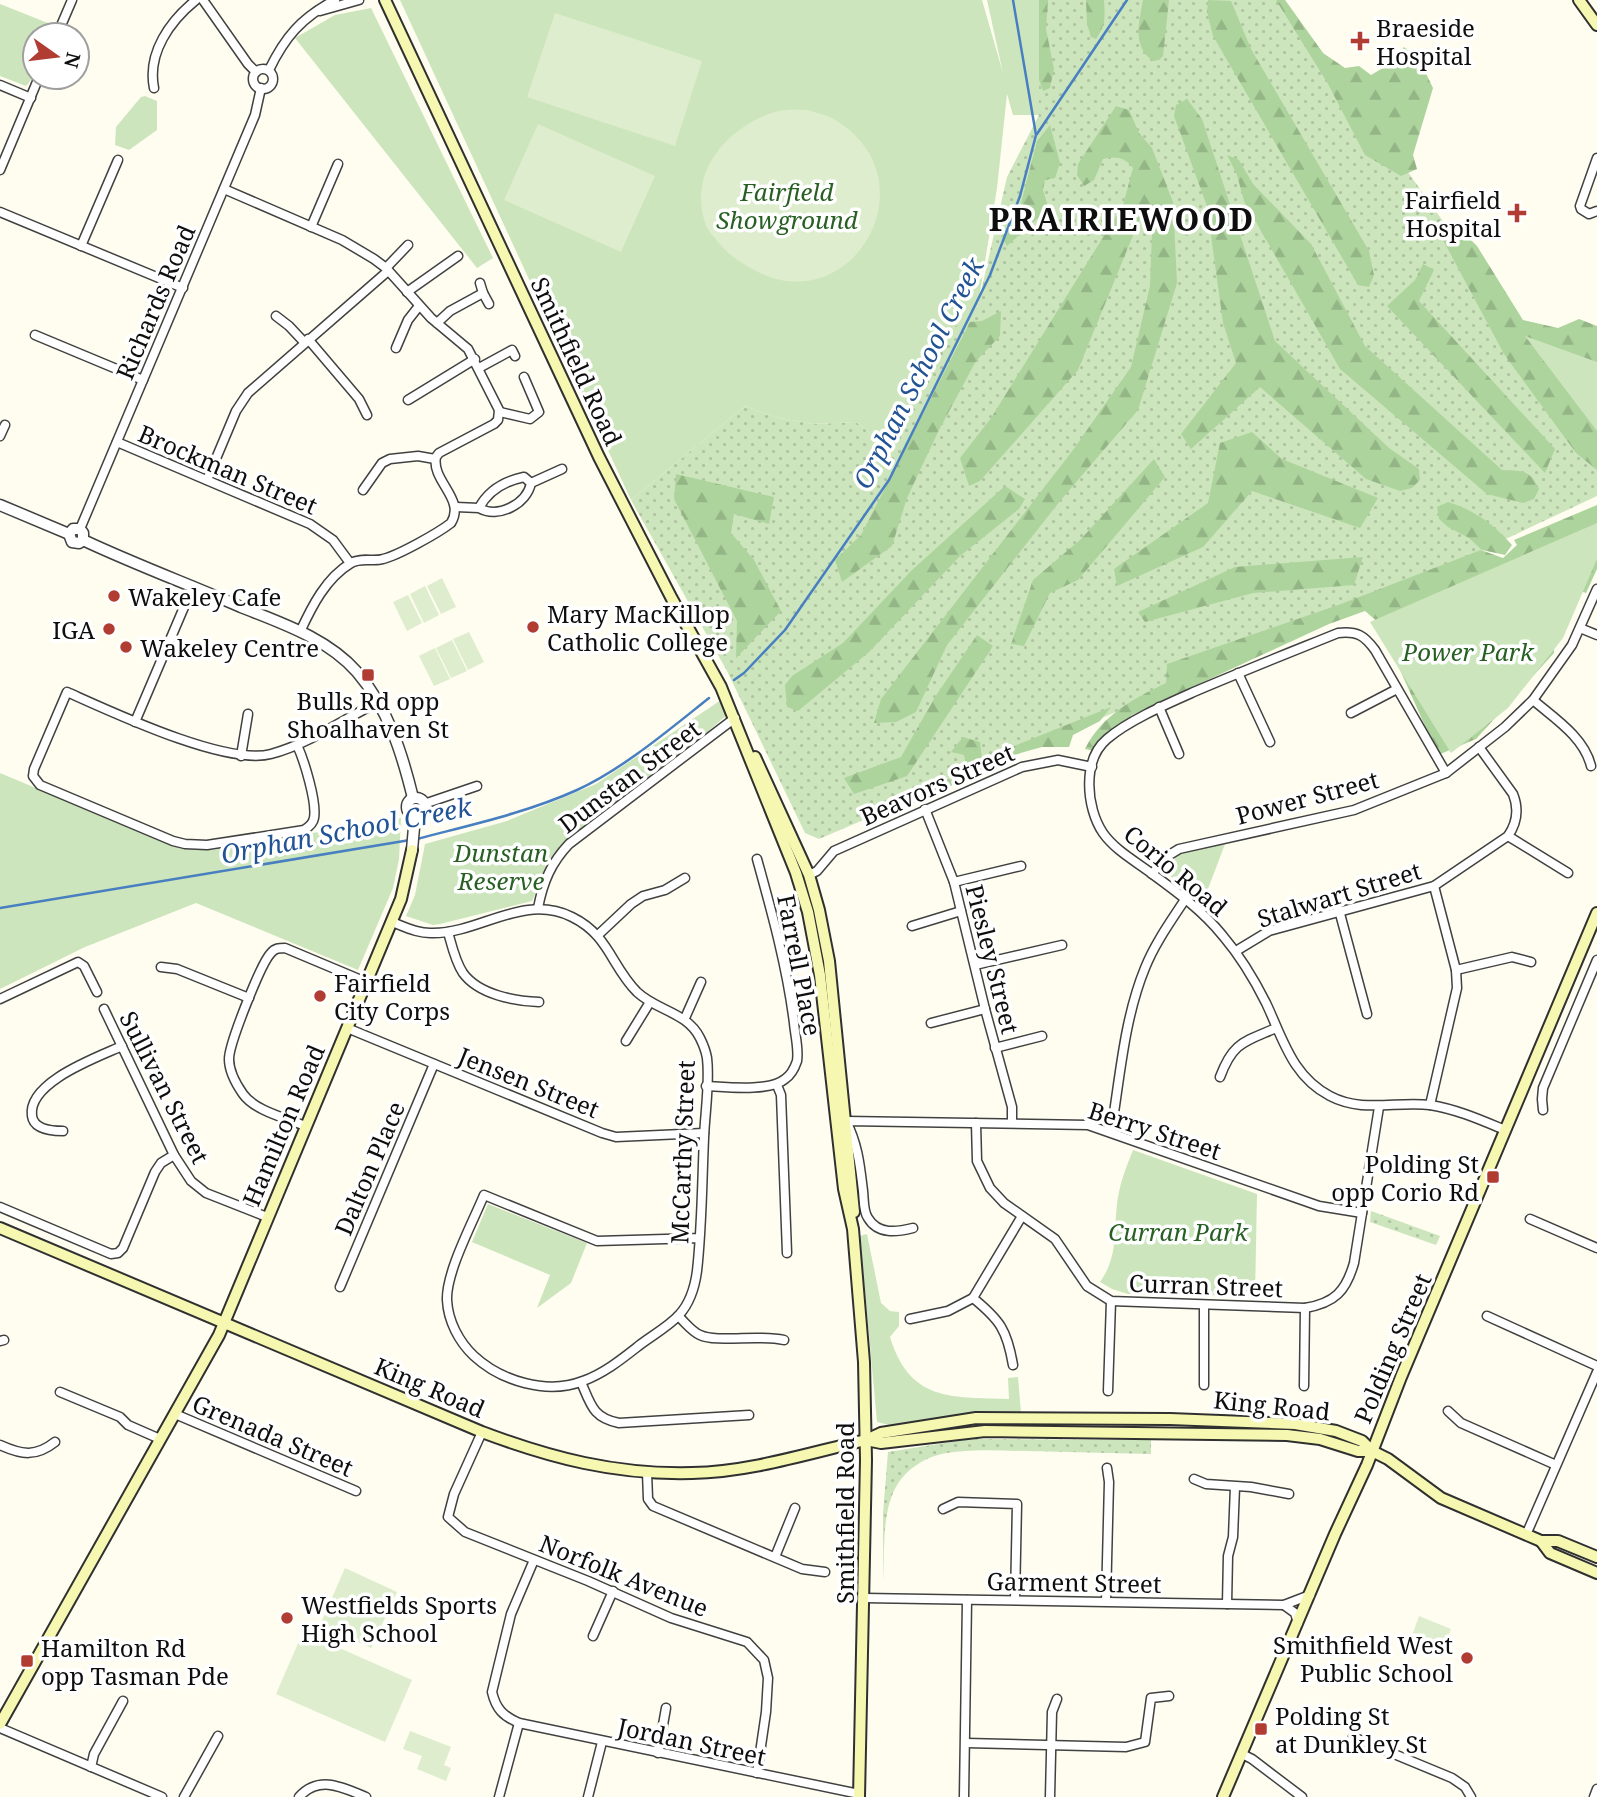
<svg xmlns="http://www.w3.org/2000/svg" width="1597" height="1797" viewBox="0 0 1597 1797" font-family="'Noto Serif',serif">
<style>
.grass{fill:url(#grass-dots)}
.forest{fill:url(#forest-firs)}
.park{fill:#cce5bc}
.pitch{fill:#deedcd}
.lines{fill:none;stroke-linecap:round;stroke-linejoin:round}
.stream{stroke:#477fc1;stroke-width:2.5}
.minor-casing{stroke:#414141;stroke-width:11}
.tertiary-casing{stroke:#414141;stroke-width:13}
.secondary-casing{stroke:#303030;stroke-width:14}
.minor{stroke:#fff;stroke-width:8}
.tertiary{stroke:#fff;stroke-width:10}
.secondary{stroke:#f6f8b1;stroke-width:10}
.poi-dot{fill:#b13d32;stroke:#fff;stroke-width:2.5}
.labels{text-anchor:middle;dominant-baseline:central;stroke-width:7;stroke-linejoin:round;paint-order:stroke}
.poi-label{font-size:24px;fill:#0e0e0e;stroke:#fff;text-anchor:start}
.park-label{font-size:24px;font-style:italic;fill:#286024;stroke:#fff}
.street-label{font-size:24px;fill:#0e0e0e;stroke:#fff}
.water-label{font-size:26px;font-style:italic;fill:#225394;stroke:#fff}
.district-label{font-size:32px;font-weight:bold;letter-spacing:2px;fill:#0e0e0e;stroke:#fff}
</style>
<defs>
<pattern id="grass-dots" width="8" height="8" patternUnits="userSpaceOnUse" patternTransform="scale(1.75)"><rect width="8" height="8" fill="#cce5bc"/><path d="M2 2h.1M6 6h.1" fill="none" stroke="#aec3a0" stroke-width="1.8" stroke-linecap="round"/></pattern>
<pattern id="forest-firs" width="22" height="20" patternUnits="userSpaceOnUse" patternTransform="scale(1.75)"><rect width="22" height="20" fill="#aed49d"/><path d="M5 1l3.5 6h-7zM16 11l3.5 6h-7z" fill="#94b586"/></pattern>
</defs>
<rect width="100%" height="100%" fill="#fefdf0"/>
<!-- grass -->
<g class="grass">
<polygon points="1039,0 1285,0 1525,336 1597,431 1597,496 1361,607 819,839 805,833 727,671 631,500 745,406 775,417 813,424 856,422 887,447 949,331 977,309 1007,177 1039,115"/>
<polygon points="1371,1211 1440,1236 1436,1245 1370,1222"/>
<path d="M970,1439L1151,1440V1454C1110,1453 1069,1452 1028,1451C999,1451 967,1448 938,1455C923,1459 908,1469 899,1482C881,1508 885,1550 883,1581V1514L888,1452Z"/>
</g>
<!-- forest -->
<g class="forest">
<polygon points="998,0 1048,0 1046,29 1054,69 1050,88 1043,91 1033,63"/>
<path d="M1086,0H1104C1105,16 1106,25 1096,39L1091,37L1087,24Z"/>
<path d="M1143,0H1169L1163,56L1159,60L1153,61C1132,46 1139,23 1143,0Z"/>
<polygon points="1208,0 1231,1 1251,49 1369,251 1374,275 1369,287 1358,285 1213,36 1207,12"/>
<polygon points="1276,0 1285,0 1323,53 1345,68 1359,66 1371,75 1388,65 1404,47 1420,61 1433,88 1413,155 1417,169 1401,176 1365,155 1328,84"/>
<polygon points="1187,99 1202,119 1275,341 1389,448 1419,469 1420,480 1412,488 1400,491 1366,479 1260,387 1191,449 1181,434 1236,363 1223,323 1207,206 1174,116 1176,105"/>
<path d="M1116,106L1129,110L1139,133L1152,148L1173,202L1177,283L1138,410L1060,501L947,645L916,712L896,722L874,723L881,699L1073,450L1131,367L1150,286L1153,206L1143,211L1078,370L980,481L969,486L960,458L991,418L1123,205L1133,168C1124,157 1116,156 1103,159L1094,180L1084,186L1077,175L1078,164Z"/>
<polygon points="1050,125 1060,163 1055,178 1045,180 1043,190 1050,213 1038,218 1007,246 1001,236 1017,219 1037,141"/>
<path d="M1227,155L1239,160L1253,184L1311,244L1365,346L1502,470C1522,471 1530,469 1539,489L1534,499L1523,503L1487,494L1340,369L1244,201L1237,175Z"/>
<polygon points="1457,226 1477,246 1523,320 1558,328 1579,319 1597,326 1597,470 1576,453 1504,354 1443,240 1444,229"/>
<polygon points="1423,264 1434,270 1419,301 1555,449 1545,473 1387,306 1415,280"/>
<polygon points="1001,311 1000,336 976,361 939,430 907,498 892,546 842,582 835,560 861,535 970,322 982,321"/>
<polygon points="1252,432 1282,459 1378,498 1360,528 1252,491 1203,547 1117,586 1114,569 1208,503 1220,443"/>
<polygon points="1154,459 1165,477 1078,580 1050,593 1024,646 1011,644 1033,580 1081,539"/>
<polygon points="676,474 774,497 769,524 734,514 731,533 754,560 781,611 736,658 737,621 674,499"/>
<polygon points="1005,486 1025,499 1019,509 960,556 869,652 798,711 787,707 785,685 792,676 843,643 912,570"/>
<path d="M1448,502C1475,510 1494,525 1512,545L1505,555L1482,550L1469,538L1448,527L1439,519L1437,507Z"/>
<path d="M1597,505V569L1586,593L1561,585L1554,621V653L1476,739L1438,755L1379,623L1365,611L1329,624L1132,715L1096,745L1094,751L1085,749C1102,715 1133,699 1166,683L1167,664L1341,604L1481,550L1503,558L1517,545L1514,540Z"/>
<polygon points="1363,557 1354,585 1253,593 1145,622 1138,612 1235,567"/>
<polygon points="977,635 993,646 907,776 854,794 844,778 901,757 935,697"/>
<polygon points="1111,707 1100,721 1073,735 1069,747 1042,747 1017,754 888,816 889,807 967,773 964,755 951,752 963,737 980,742 982,759"/>
</g>
<!-- park -->
<g class="park">
<polygon points="400,0 982,0 1003,73 987,0 1039,0 1039,115 1013,115 1007,94 997,188 977,310 949,331 887,447 856,422 813,424 775,417 745,406 631,500"/>
<path d="M0,4L53,25L49,35H35C35,52 39,74 26,86L0,76Z"/>
<polygon points="371,8 493,258 477,268 295,38 335,15"/>
<polygon points="145,96 157,101 157,130 129,150 115,145 116,127 141,97"/>
<polygon points="1525,336 1597,362 1597,431"/>
<polygon points="1597,523 1597,559 1563,638 1508,708 1451,753 1370,622"/>
<polygon points="721,700 728,714 697,741 607,808 561,847 549,862 532,901 440,924 433,925 406,916 415,895 425,844 507,821 596,784"/>
<polygon points="0,773 181,849 213,850 401,818 399,859 393,888 358,970 196,903 85,947 0,989"/>
<path d="M1225,844L1203,902L1164,871C1183,845 1195,849 1225,844Z"/>
<path d="M1133,1150L1257,1194L1255,1296L1128,1294L1112,1289L1100,1282C1121,1253 1112,1224 1119,1192C1122,1177 1128,1163 1133,1150Z"/>
<polygon points="488,1204 587,1243 571,1283 537,1308 550,1275 472,1242"/>
<path d="M867,1234L881,1303L890,1311L899,1312V1326L890,1337C910,1402 951,1397 1009,1399L1008,1378L1018,1377L1021,1413L938,1419L894,1426L877,1422L860,1236Z"/>
</g>
<!-- pitch -->
<g class="pitch">
<polygon points="555,13 702,61 675,146 527,97"/>
<path d="M807,110C817,113 829,115 837,121C931,180 855,317 760,273C744,265 729,256 718,242C714,237 708,231 706,225C686,173 728,126 775,112C785,109 797,110 807,110Z"/>
<polygon points="538,124 655,176 621,252 504,200"/>
<polygon points="442,578 456,607 441,614 427,586"/>
<polygon points="425,586 439,615 424,623 410,594"/>
<polygon points="408,595 422,623 407,631 393,602"/>
<polygon points="469,632 484,662 468,670 453,639"/>
<polygon points="452,640 467,671 451,678 436,648"/>
<polygon points="435,648 450,679 434,686 419,656"/>
<polygon points="345,1568 397,1592 371,1648 320,1625"/>
<polygon points="1419,1616 1451,1629 1445,1646 1413,1633"/>
<polygon points="303,1632 412,1680 385,1742 276,1694"/>
<polygon points="410,1731 451,1747 444,1765 451,1768 446,1781 417,1769 422,1756 403,1749"/>
</g>
<g class="lines">
<!-- stream -->
<g class="stream">
<polyline points="1037,134 1127,0"/>
<polyline points="734,680 744,673 785,630 889,480 990,275 1020,196 1036,135 1013,0"/>
<path d="M417,839C470,825 526,813 577,790C623,769 670,729 709,698"/>
<polyline points="0,908 410,840"/>
</g>
<!-- minor casing -->
<g class="minor-casing">
<g id="minor">
<polyline points="203,0 248,64 256,72"/>
<polyline points="320,11 359,0"/>
<polyline points="57,35 72,0"/>
<circle cx="263" cy="79" r="10"/>
<path d="M269,70C285,37 301,18 335,0"/>
<polyline points="0,85 31,98"/>
<path d="M154,88C147,53 170,21 196,0"/>
<polyline points="1597,158 1580,206 1581,209 1589,214 1597,211"/>
<polyline points="0,170 39,77"/>
<path d="M224,189L342,240L374,259L386,268L431,318L468,349L499,410L498,420L494,424L439,453L436,457C431,481 466,499 451,523C438,533 399,555 383,559C373,562 361,557 351,563C326,578 312,606 300,632"/>
<polyline points="0,212 183,288"/>
<polyline points="311,227 338,164"/>
<polyline points="81,246 118,160"/>
<polyline points="386,268 408,245"/>
<polyline points="480,283 483,293"/>
<polyline points="407,292 458,256"/>
<polyline points="276,316 289,326 304,342"/>
<polyline points="437,323 450,311 483,293 489,304"/>
<polyline points="35,335 143,380"/>
<polyline points="308,339 359,399 367,415"/>
<polyline points="396,348 408,320 419,306"/>
<polyline points="479,368 512,350 515,356"/>
<polyline points="408,400 475,359"/>
<polyline points="500,412 530,419 539,412 524,377"/>
<polyline points="0,436 5,425"/>
<polyline points="117,442 310,524 333,540 350,563"/>
<polyline points="207,480 236,411 248,393 388,271"/>
<polyline points="531,483 562,469"/>
<polyline points="363,490 382,463 390,459 418,456 435,459"/>
<path d="M456,507L479,508C488,491 505,481 524,477L531,483C527,504 498,519 479,508"/>
<polyline points="80,529 255,115 261,88"/>
<polyline points="1580,628 1597,635"/>
<polyline points="1238,673 1270,742"/>
<path d="M1533,700C1554,718 1584,737 1591,766"/>
<polyline points="1159,707 1179,754"/>
<polyline points="1351,713 1397,689"/>
<polyline points="135,722 193,586"/>
<path d="M297,745C304,760 317,802 314,818C313,824 309,827 304,830L207,845L185,844L173,841L40,785L33,776L34,769L67,692C112,712 226,766 271,754C308,744 343,720 378,702"/>
<polyline points="241,756 248,714"/>
<path d="M1446,773L1375,650C1364,635 1357,631 1338,633C1291,652 1243,671 1196,691C1169,703 1129,720 1107,739C1082,760 1086,808 1103,833C1115,850 1135,861 1151,873C1177,892 1203,911 1223,936C1240,956 1254,979 1266,1003C1283,1039 1292,1076 1330,1096C1362,1113 1396,1101 1430,1105C1456,1109 1481,1120 1505,1130"/>
<polyline points="424,804 477,786"/>
<polyline points="925,809 954,882 985,1009 1012,1107 1012,1122"/>
<polyline points="1508,836 1568,873"/>
<polyline points="1152,874 1166,857 1179,849 1354,810 1446,773 1505,727 1533,700 1572,645 1597,589"/>
<polyline points="809,875 817,871 834,851 1022,767 1058,760 1092,767"/>
<polyline points="954,882 1021,866"/>
<path d="M538,908C543,882 551,863 569,844L735,718"/>
<polyline points="1339,910 1367,1014"/>
<path d="M392,922C405,927 419,934 433,933C481,933 523,893 572,917C609,935 611,966 637,992C657,1011 687,1012 700,1038C703,1044 706,1052 707,1058C710,1083 705,1112 704,1138C702,1182 702,1227 697,1271C695,1286 690,1303 679,1315C669,1326 653,1335 641,1344C623,1358 605,1373 583,1381C547,1395 501,1381 474,1356C459,1342 448,1321 447,1300C446,1272 473,1222 484,1195L597,1241L699,1238"/>
<polyline points="912,926 961,911"/>
<path d="M448,932C452,946 455,961 463,973C479,995 515,1001 539,1002"/>
<polyline points="598,935 631,904 643,896 665,890 685,878"/>
<path d="M1236,951L1269,931L1434,886L1508,836C1517,823 1519,809 1513,794L1479,747"/>
<polyline points="975,965 1062,945"/>
<polyline points="161,967 177,969 249,998"/>
<polyline points="1456,970 1512,957 1531,962"/>
<polyline points="0,999 78,962 84,966 97,992"/>
<polyline points="104,1009 174,1155 191,1181 206,1193 267,1217"/>
<polyline points="685,1018 701,982"/>
<polyline points="931,1023 985,1009"/>
<polyline points="347,1028 602,1133 616,1137 704,1133"/>
<polyline points="626,1041 650,1002"/>
<polyline points="995,1048 1042,1036"/>
<path d="M1220,1077C1233,1042 1244,1042 1276,1028"/>
<polyline points="777,1085 781,1095 787,1253"/>
<path d="M706,1086C726,1087 770,1092 785,1079C791,1075 795,1067 797,1061C799,1049 795,1035 794,1023C787,967 772,913 757,859"/>
<polyline points="1430,1105 1457,988 1456,970 1434,886"/>
<polyline points="1543,1110 1542,1099 1543,1088 1597,960"/>
<path d="M976,1123L977,1161L990,1188L1004,1203L1055,1239L1087,1286L1111,1301L1305,1308C1335,1303 1346,1291 1354,1263L1379,1107"/>
<path d="M305,1126C286,1118 255,1111 243,1094C236,1084 229,1071 229,1059C229,1044 261,963 271,953C275,948 279,948 285,948L366,982"/>
<path d="M63,1131C52,1131 34,1130 32,1116C27,1082 98,1057 122,1046"/>
<path d="M1111,1132C1120,1078 1124,1019 1145,968C1155,943 1171,921 1186,898"/>
<polyline points="0,1207 111,1254 118,1253 123,1248 155,1172 161,1163 174,1155"/>
<polyline points="1530,1219 1597,1248"/>
<path d="M913,1228C897,1232 878,1235 868,1218C863,1211 864,1199 863,1191C860,1166 858,1144 846,1121L1088,1125L1319,1206L1362,1213"/>
<polyline points="340,1287 434,1064"/>
<path d="M973,1298C1000,1320 1007,1330 1013,1365"/>
<path d="M678,1316C685,1322 691,1331 700,1335C717,1343 759,1334 784,1340"/>
<polyline points="1487,1316 1597,1366"/>
<polyline points="910,1319 948,1311 973,1298 1022,1216"/>
<polyline points="0,1341 4,1340"/>
<path d="M581,1382C591,1405 593,1418 619,1423L749,1415"/>
<polyline points="1204,1385 1204,1305"/>
<polyline points="1304,1386 1305,1308"/>
<polyline points="1108,1391 1111,1301"/>
<polyline points="60,1392 120,1417 128,1425 160,1439"/>
<polyline points="1448,1411 1461,1423 1556,1465"/>
<polyline points="175,1414 356,1491"/>
<polyline points="482,1432 454,1494 448,1517 465,1532 588,1581 671,1618 747,1642 764,1660 768,1678 766,1712 757,1773"/>
<path d="M0,1445C22,1455 36,1457 55,1442"/>
<polyline points="647,1472 648,1499 653,1506 802,1569 825,1572"/>
<polyline points="1194,1479 1206,1484 1251,1487 1289,1494"/>
<polyline points="943,1509 958,1502 1017,1504 1015,1600"/>
<polyline points="1526,1535 1597,1372"/>
<polyline points="775,1557 795,1508"/>
<path d="M534,1560L511,1614L492,1692C496,1709 503,1716 519,1723L859,1794"/>
<polyline points="864,1598 1284,1605 1310,1595"/>
<polyline points="1106,1601 1109,1482 1107,1468"/>
<polyline points="1227,1604 1228,1556 1233,1537 1235,1487"/>
<polyline points="1284,1605 1295,1613 1298,1623"/>
<polyline points="593,1636 613,1591"/>
<polyline points="0,1728 162,1797"/>
<polyline points="1353,1737 1452,1778 1465,1787 1471,1797"/>
<polyline points="966,1743 1126,1747 1145,1742 1151,1698 1169,1696"/>
<polyline points="658,1753 666,1708"/>
<polyline points="1242,1754 1252,1759 1302,1797"/>
<polyline points="91,1767 94,1754 123,1701"/>
<polyline points="184,1797 218,1736"/>
<path d="M299,1797C319,1775 342,1787 366,1797"/>
<polyline points="499,1797 519,1723"/>
<polyline points="588,1797 602,1742"/>
<polyline points="964,1797 967,1600"/>
<polyline points="1050,1797 1052,1712 1057,1699"/>
<polyline points="1594,1797 1597,1789"/>
</g>
</g>
<!-- tertiary casing -->
<g class="tertiary-casing">
<g id="tertiary">
<polyline points="0,505 69,534"/>
<polyline points="69,534 73,529 80,529 83,533 83,540"/>
<polyline points="69,534 72,542 79,543 83,540"/>
<path d="M83,540C134,564 188,584 241,607C281,623 327,638 357,672C388,708 402,753 413,798"/>
<circle cx="416" cy="807" r="9"/>
<polyline points="412,850 415,816"/>
</g>
</g>
<!-- secondary casing -->
<g class="secondary-casing">
<g id="secondary">
<polyline points="385,0 599,457 672,599 721,687 796,873 808,912 820,975 844,1189 853,1229 864,1362 866,1460 859,1797"/>
<polyline points="1579,0 1597,25"/>
<polyline points="755,757 809,875 819,910 829,961 854,1212"/>
<path d="M0,1228L482,1432C551,1458 616,1475 692,1473C750,1472 809,1453 866,1440L881,1433L976,1418L1170,1419L1295,1424L1336,1431L1362,1441L1372,1451L1388,1459L1441,1498L1541,1541H1558L1597,1557"/>
<polyline points="866,1440 881,1443 985,1431 1287,1435 1320,1439 1358,1451 1372,1451"/>
<polyline points="1541,1541 1550,1553 1597,1573"/>
<polyline points="0,1724 219,1335 401,899 412,850"/>
<polyline points="1223,1797 1335,1534 1367,1465 1401,1377 1597,913"/>
</g>
</g>
<!-- minor -->
<use href="#minor" class="minor"/>
<!-- tertiary -->
<use href="#tertiary" class="tertiary"/>
<!-- secondary -->
<use href="#secondary" class="secondary"/>
</g>
<!-- markers -->
<g class="poi-dot">
<path d="M1356.5 30.5h7v7h7v7h-7v7h-7v-7h-7v-7h7z"/>
<path d="M1513.5 202.5h7v7h7v7h-7v7h-7v-7h-7v-7h7z"/>
<circle cx="114" cy="596" r="7"/>
<circle cx="533" cy="627" r="7"/>
<circle cx="109" cy="629" r="7"/>
<circle cx="126" cy="647" r="7"/>
<rect x="361" y="668" width="14" height="14" rx="3.5"/>
<circle cx="320" cy="996" r="7"/>
<rect x="1486" y="1170" width="14" height="14" rx="3.5"/>
<circle cx="287" cy="1618" r="7"/>
<circle cx="1467" cy="1658" r="7"/>
<rect x="20" y="1654" width="14" height="14" rx="3.5"/>
<rect x="1254" y="1722" width="14" height="14" rx="3.5"/>
</g>
<g class="labels">
<!-- poi labels -->
<g class="poi-label">
<text x="1376" y="27">Braeside<tspan x="1376" dy="28">Hospital</tspan></text>
<text x="1501" y="199" text-anchor="end">Fairfield<tspan x="1501" dy="28">Hospital</tspan></text>
<text x="128" y="596">Wakeley Cafe</text>
<text x="547" y="613">Mary MacKillop<tspan x="547" dy="28">Catholic College</tspan></text>
<text x="95" y="629" text-anchor="end">IGA</text>
<text x="140" y="647">Wakeley Centre</text>
<text x="368" y="700" text-anchor="middle">Bulls Rd opp<tspan x="368" dy="28">Shoalhaven St</tspan></text>
<text x="334" y="982">Fairfield<tspan x="334" dy="28">City Corps</tspan></text>
<text x="1479" y="1163" text-anchor="end">Polding St<tspan x="1479" dy="28">opp Corio Rd</tspan></text>
<text x="301" y="1604">Westfields Sports<tspan x="301" dy="28">High School</tspan></text>
<text x="1453" y="1644" text-anchor="end">Smithfield West<tspan x="1453" dy="28">Public School</tspan></text>
<text x="41" y="1647">Hamilton Rd<tspan x="41" dy="28">opp Tasman Pde</tspan></text>
<text x="1275" y="1715">Polding St<tspan x="1275" dy="28">at Dunkley St</tspan></text>
</g>
<!-- park labels -->
<g class="park-label">
<text x="787" y="191">Fairfield<tspan x="787" dy="28">Showground</tspan></text>
<text x="1468" y="651">Power Park</text>
<text x="501" y="852">Dunstan<tspan x="501" dy="28">Reserve</tspan></text>
<text x="1178" y="1231">Curran Park</text>
</g>
<!-- street labels -->
<g class="street-label">
<text transform="translate(155 302) rotate(-67)">Richards Road</text>
<text transform="translate(577 361) rotate(65)">Smithfield Road</text>
<text transform="translate(228 469) rotate(23)">Brockman Street</text>
<text transform="translate(629 776) rotate(-37)">Dunstan Street</text>
<text transform="translate(937 784) rotate(-24)">Beavors Street</text>
<text transform="translate(1307 797) rotate(-15)">Power Street</text>
<text transform="translate(1176 870) rotate(40)">Corio Road</text>
<text transform="translate(1339 894) rotate(-17)">Stalwart Street</text>
<text transform="translate(993 959) rotate(76)">Piesley Street</text>
<text transform="translate(800 965) rotate(79)">Farrell Place</text>
<text transform="translate(529 1082) rotate(22)">Jensen Street</text>
<text transform="translate(165 1087) rotate(63)">Sullivan Street</text>
<text transform="translate(283 1125) rotate(-67)">Hamilton Road</text>
<text transform="translate(1155 1130) rotate(18)">Berry Street</text>
<text transform="translate(682 1152) rotate(-88)">McCarthy Street</text>
<text transform="translate(369 1168) rotate(-67)">Dalton Place</text>
<text transform="translate(1206 1285) rotate(2)">Curran Street</text>
<text transform="translate(1392 1348) rotate(-67)">Polding Street</text>
<text transform="translate(430 1387) rotate(23)">King Road</text>
<text transform="translate(1272 1405) rotate(6)">King Road</text>
<text transform="translate(273 1435) rotate(23)">Grenada Street</text>
<text transform="translate(844 1513) rotate(-90)">Smithfield Road</text>
<text transform="translate(624 1575) rotate(22)">Norfolk Avenue</text>
<text transform="translate(1074 1582) rotate(1)">Garment Street</text>
<text transform="translate(692 1741) rotate(12)">Jordan Street</text>
</g>
<!-- water labels -->
<g class="water-label">
<text transform="translate(918 373) rotate(-63)">Orphan School Creek</text>
<text transform="translate(346 830) rotate(-11)">Orphan School Creek</text>
</g>
<!-- district labels -->
<g class="district-label">
<text x="1122" y="218">PRAIRIEWOOD</text>
</g>
</g>
<!-- north arrow -->
<g transform="translate(56 56) rotate(104)"><circle r="33" fill="#ffffff" stroke="#9f9f9f" stroke-width="2"/>
<path d="M0-5L12 26L0 18L-12 26Z" fill="#b13d32"/>
<text y="-10" font-size="19" font-weight="bold" text-anchor="middle" fill="#0e0e0e">N</text>
</g>
</svg>
